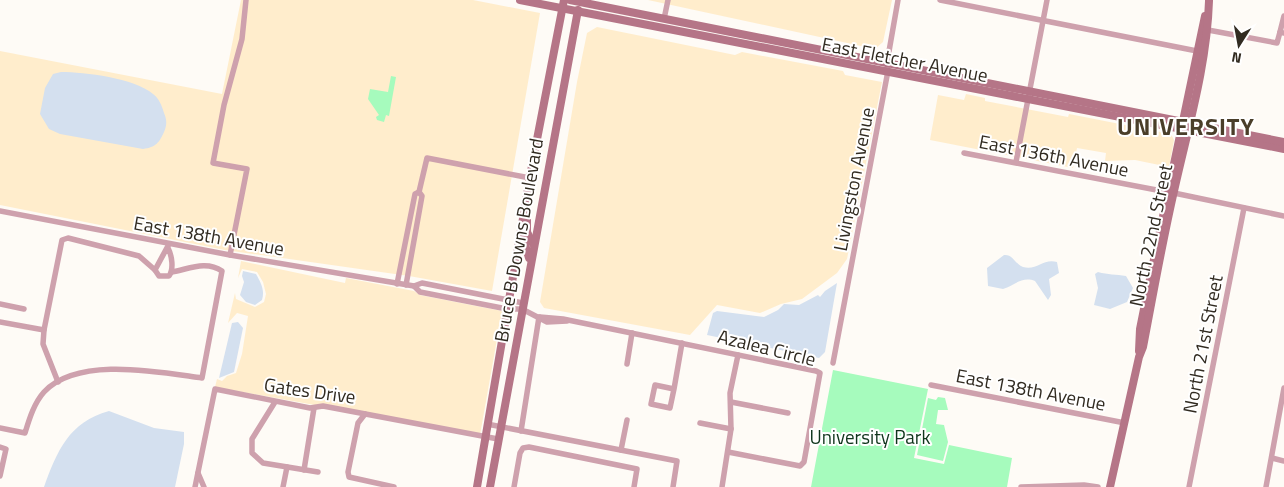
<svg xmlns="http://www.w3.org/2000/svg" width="1284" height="487" viewBox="0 0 1284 487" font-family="'Titillium Web',sans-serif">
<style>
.built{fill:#ffedcc}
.green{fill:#a6fbbd}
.water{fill:#d4e0ef}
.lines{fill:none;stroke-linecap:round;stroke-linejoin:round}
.street{stroke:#cea1ad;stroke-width:5.5}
.secondary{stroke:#b57587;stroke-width:8}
.labels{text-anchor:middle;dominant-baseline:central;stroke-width:4;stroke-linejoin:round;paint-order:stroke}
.street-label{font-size:19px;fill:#312b21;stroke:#fff}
.park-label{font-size:19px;fill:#10351c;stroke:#fff}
.district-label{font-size:24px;font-weight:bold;letter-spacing:1px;fill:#4a3e29;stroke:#fff}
</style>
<rect width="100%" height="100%" fill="#fefbf6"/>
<!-- built -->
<g class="built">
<polygon points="241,0 473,0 540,13 492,291 409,276 225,250 0,205 0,51 222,94"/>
<polygon points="648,0 892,0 883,42 875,49"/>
<polygon points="597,27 735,55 742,52 843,71 845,75 882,82 847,259 837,273 802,299 781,304 760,313 717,305 690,335 544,308 540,302 577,82 587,33"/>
<polygon points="966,94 985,98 985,101 1068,117 1069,114 1171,134 1174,140 1169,167 1135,160 1105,161 1106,153 1077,148 1073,168 930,140 938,95 964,100"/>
<polygon points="241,261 345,283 346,278 414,291 420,295 502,311 480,435 215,387 217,379 222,381 227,376 236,373 242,354 248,316 237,313 228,323 235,293 236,299 255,307 264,302 266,294 263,282 257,272 242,269 238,278"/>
</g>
<!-- green -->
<g class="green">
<polygon points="391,76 396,77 389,116 386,115 384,122 377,120 376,117 379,115 368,99 370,89 388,92"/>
<polygon points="833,370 928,389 914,458 944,464 949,445 1012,458 1007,487 811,487"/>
<polygon points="938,397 945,398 948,410 938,410 936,424 944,425 948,442 943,461 917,455 928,398 936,400"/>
</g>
<!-- water -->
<g class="water">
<path d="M61,72C85,72 134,78 153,94C159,98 162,106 164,113C167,120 167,125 164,132C159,143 156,147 143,149L60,134L49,129L40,114L45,88L53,74Z"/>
<path d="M1004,255C1013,254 1015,264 1023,267C1037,271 1043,258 1057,262L1059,273L1049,279L1051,295L1048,300L1035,281C1022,276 1015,285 1003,289L988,286L987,268Z"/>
<path d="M243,271L256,274C261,283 265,290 262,300L255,305L246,302L240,295L244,282L242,276Z"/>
<path d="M1098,272C1108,275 1116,274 1126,276L1133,288L1127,302L1110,309L1094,305L1098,288L1095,274Z"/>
<polygon points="837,283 825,352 819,358 707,335 713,313 717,311 764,317 778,310 784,304 799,305 818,295 820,297 825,291"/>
<polygon points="238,322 243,328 234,372 219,378 232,323"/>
<path d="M109,411L154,428L184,432V444L175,487H44C57,451 69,422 109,411Z"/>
</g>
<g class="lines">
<!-- street -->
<g class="street">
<polyline points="940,0 1197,51"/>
<polyline points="1284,16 1280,32 1284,33"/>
<polyline points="664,19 668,0"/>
<polyline points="1208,30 1277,43 1280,32"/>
<polyline points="964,153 1167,192"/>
<polyline points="1016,162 1047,0"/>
<polyline points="419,192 427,158 530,178"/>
<polyline points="1174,193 1284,216"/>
<polyline points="0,211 230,255 414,286 420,292 507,309 522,309 547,322 567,321"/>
<path d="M168,248C172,256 174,269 169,276H159L155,270L169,244"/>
<polyline points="230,255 247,169 213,163 224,105 242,39 246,0"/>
<polyline points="397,284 415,194 419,192 422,196 406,285"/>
<polyline points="414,286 422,283 523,303"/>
<polyline points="0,304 24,309"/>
<polyline points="540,317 563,319 816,371 820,373 804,462 800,466 795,465 728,452"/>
<polyline points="0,322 44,330 62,240 68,238 139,256 155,270"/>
<polyline points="44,330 43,344 58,382"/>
<polyline points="833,363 887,76 888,57 898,0"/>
<polyline points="627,364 632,333"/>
<polyline points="931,385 1125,423"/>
<polyline points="674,389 670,408 651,404 655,385 674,389 682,343"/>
<polyline points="275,402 252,439 252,453 263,463 318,472"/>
<polyline points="731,402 788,413"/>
<polyline points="365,414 358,423 348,472 349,477 394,487"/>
<polyline points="700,423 731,429"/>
<polyline points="487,424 677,461 673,487"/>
<path d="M0,428L25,433C29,420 34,403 44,392C78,356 158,372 202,378L222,271C206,260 189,269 172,272"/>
<polyline points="521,431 539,317"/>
<polyline points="0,447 6,449 0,476"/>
<polyline points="621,450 627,420"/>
<polyline points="1272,458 1284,461"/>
<polyline points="304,470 314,408"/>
<polyline points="198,473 204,487"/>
<polyline points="195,487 215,389 310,408 323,406 498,439"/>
<polyline points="283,487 287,467"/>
<polyline points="514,487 520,453 523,448 529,447 637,469 634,487"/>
<polyline points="722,487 731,429 730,393 738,355"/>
<polyline points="1021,487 1084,485 1098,487"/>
<polyline points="1189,487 1244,208"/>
<polyline points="1266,487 1284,388"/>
</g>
<!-- secondary -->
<g class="secondary">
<polyline points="520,0 1284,149"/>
<polyline points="570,0 1284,142"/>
<polyline points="527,216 527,232 533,244"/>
<polyline points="520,235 525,244 529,258"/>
<polyline points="1139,351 1140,329 1152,269 1205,16"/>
<polyline points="477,487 533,160 564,0"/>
<polyline points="490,487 578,10"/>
<path d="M1110,487L1139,357L1143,347C1153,295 1162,243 1174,191C1188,128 1207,65 1209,1"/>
</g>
</g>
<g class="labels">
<!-- street labels -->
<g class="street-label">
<text transform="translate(905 59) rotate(11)">East Fletcher Avenue</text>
<text transform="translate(1054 155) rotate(11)">East 136th Avenue</text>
<text transform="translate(853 179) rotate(-79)">Livingston Avenue</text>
<text transform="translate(209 235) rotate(10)">East 138th Avenue</text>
<text transform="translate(1150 235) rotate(-78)">North 22nd Street</text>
<text transform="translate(518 240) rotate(-80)">Bruce B Downs Boulevard</text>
<text transform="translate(1202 344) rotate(-79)">North 21st Street</text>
<text transform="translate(767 347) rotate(14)">Azalea Circle</text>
<text transform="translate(1031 389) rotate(11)">East 138th Avenue</text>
<text transform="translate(310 390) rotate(8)">Gates Drive</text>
</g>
<!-- park labels -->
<g class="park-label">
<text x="870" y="436">University Park</text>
</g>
<!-- district labels -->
<g class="district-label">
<text x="1186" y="126">UNIVERSITY</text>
</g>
</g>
<!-- north arrow -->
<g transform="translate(1239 45) rotate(191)" stroke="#ffffff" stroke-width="4" paint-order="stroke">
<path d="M0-4L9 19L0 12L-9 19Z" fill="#312b21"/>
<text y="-8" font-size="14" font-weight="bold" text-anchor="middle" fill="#312b21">N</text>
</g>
</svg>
